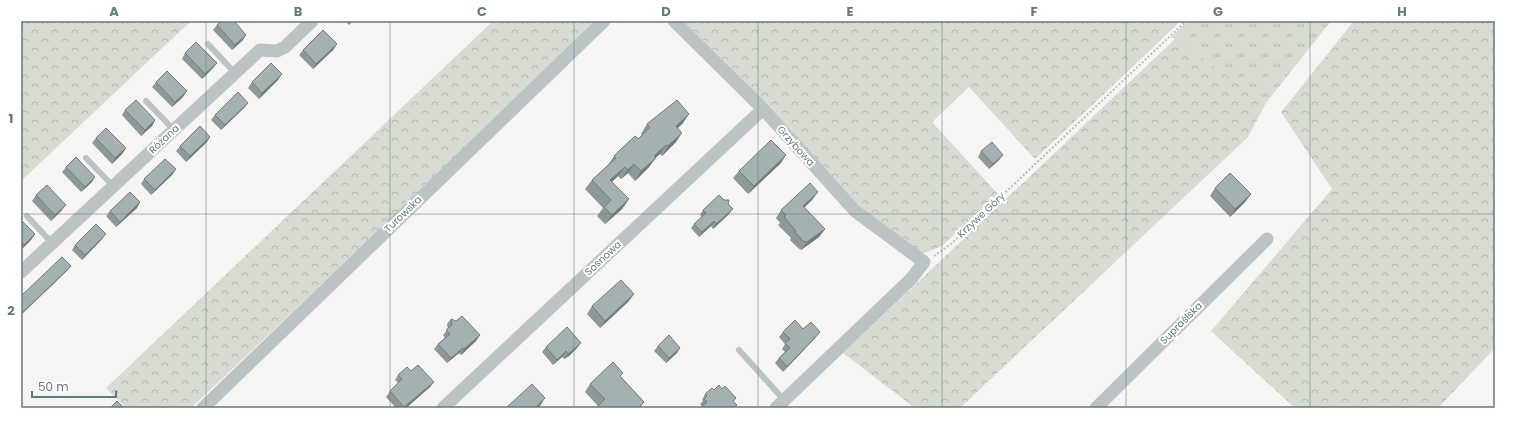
<svg xmlns="http://www.w3.org/2000/svg" width="1516" height="429" viewBox="0 0 1516 429" font-family="Poppins,sans-serif">
<style>
.grass{fill:url(#grass-tufts)}
.forest{fill:url(#forest-crowns)}
.lines{fill:none;stroke-linecap:round;stroke-linejoin:round}
.path{stroke:#b7bcbd;stroke-width:2;stroke-dasharray:2 2;stroke-linecap:butt}
.lane{stroke:#bcc3c5;stroke-width:6}
.street{stroke:#bcc3c5;stroke-width:13}
.wall{fill:#8d9899}
.shaded-wall{fill:#737c7d}
.building{fill:#a4b1b2;stroke:#737c7d}
.grid{fill:none;stroke:#627a7d;stroke-width:1;stroke-opacity:0.55}
.labels{text-anchor:middle;dominant-baseline:central;stroke-width:4;stroke-linejoin:round;paint-order:stroke}
.street-label{font-size:10px;fill:#627a7d;stroke:#fff}
.neatline{fill:none;stroke:#627a7d;stroke-width:1.5}
.grid-label{font-size:13px;text-anchor:middle;font-weight:bold;fill:#627a7d}
</style>
<defs>
<pattern id="grass-tufts" width="24" height="20" patternUnits="userSpaceOnUse"><rect width="24" height="20" fill="#d8dbd2"/><path d="M3 7l-1-3M5 7V3M7 7l1-3M15 17l-1-3M17 17v-4M19 17l1-3" fill="none" stroke="#b3b7b0"/></pattern>
<pattern id="forest-crowns" width="20" height="18" patternUnits="userSpaceOnUse"><rect width="20" height="18" fill="#d8dbd2"/><path d="M2 6a3 3 0 1 1 6 0M12 15a3 3 0 1 1 6 0" fill="none" stroke="#b3b7b0"/></pattern>
</defs>
<rect width="100%" height="100%" fill="#f6f5f3"/>
<!-- grass -->
<polygon class="grass" points="1188,21 1331,21 1266,103 1171,37"/>
<!-- forest -->
<g class="forest">
<polygon points="21,21 191,21 21,181"/>
<polygon points="493,21 600,21 191,408 126,408 106,388"/>
<polygon points="683,21 1181,21 1035,159 969,87 932,122 998,194 942,246 922,254 868,216 737,74"/>
<polygon points="1354,21 1495,21 1495,348 1438,408 1295,408 1211,331 1332,189 1281,112"/>
<polygon points="1175,39 1266,103 1248,137 960,408 915,408 843,353"/>
</g>
<g class="lines">
<!-- path -->
<polyline class="path" points="934,256 951,244 1186,21"/>
<!-- lane -->
<g class="lane">
<polyline points="208,44 235,73"/>
<polyline points="146,101 174,130"/>
<polyline points="86,158 113,186"/>
<polyline points="27,216 52,243"/>
<polyline points="739,350 784,400"/>
</g>
<!-- street -->
<g class="street">
<polyline points="674,21 763,109 855,211 924,262 911,279 776,408"/>
<polyline points="21,272 260,50 277,51 285,47 312,21"/>
<polyline points="203,408 604,21"/>
<polyline points="443,408 763,109"/>
<polyline points="1096,408 1267,239"/>
</g>
</g>
<!-- wall -->
<g class="wall">
<polygon points="345,21 353,21 349,25"/>
<polygon points="217,25 243,40 232,50 213,30"/>
<polygon points="337,44 333,50 313,69 299,55 303,50"/>
<polygon points="185,53 217,63 213,68 202,79 182,59"/>
<polygon points="278,80 259,99 248,88 252,82"/>
<polygon points="156,82 183,97 172,107 152,87"/>
<polygon points="248,103 244,108 221,130 211,120 215,115"/>
<polygon points="125,110 155,120 152,126 141,136 122,115"/>
<polygon points="683,123 678,128 676,142 662,156 660,154 655,158 649,167 635,181 628,173 621,179 618,176 612,182 629,199 622,209 605,224 597,216 603,208 585,189 592,180 608,165 614,156 638,139 642,135 641,134 647,124"/>
<polygon points="96,138 126,148 122,154 112,164 92,143"/>
<polygon points="207,142 186,162 176,151 180,146"/>
<polygon points="981,151 999,160 989,169 978,157"/>
<polygon points="781,163 748,194 733,178 739,171"/>
<polygon points="66,167 92,182 81,192 62,172"/>
<polygon points="176,169 172,175 151,195 141,184 144,179"/>
<polygon points="1215,188 1251,194 1245,202 1230,217 1210,196"/>
<polygon points="36,195 62,210 51,221 32,201"/>
<polygon points="813,199 804,207 825,229 819,237 801,250 798,248 790,240 791,238 778,225 780,223 776,218 781,210"/>
<polygon points="728,204 729,214 713,229 711,226 699,237 691,228 694,224 702,217 700,215 703,210"/>
<polygon points="137,208 116,227 106,216 110,211"/>
<polygon points="21,220 35,234 31,240 21,250"/>
<polygon points="102,239 82,260 72,250 75,245"/>
<polygon points="634,294 628,302 600,328 587,314 592,306"/>
<polygon points="451,319 480,335 476,341 461,355 459,353 447,363 434,349 438,344 445,338 443,335 448,329 447,324"/>
<polygon points="803,329 816,337 783,372 775,363 779,358 785,352 782,349 785,344 779,337 783,332"/>
<polygon points="581,343 577,348 569,356 564,359 562,357 553,365 542,352 546,347"/>
<polygon points="658,346 677,353 666,363 654,351"/>
<polygon points="411,371 434,382 430,387 406,408 396,408 386,397 390,391 398,383 395,380 398,375"/>
<polygon points="620,376 644,402 640,408 596,408 598,406 585,392 590,384"/>
<polygon points="722,389 736,398 734,401 702,406 700,404 703,401 702,400 705,394 714,390"/>
</g>
<!-- shaded-wall -->
<g class="shaded-wall">
<polygon points="246,35 243,40 232,50 235,45"/>
<polygon points="337,44 333,50 313,69 316,64"/>
<polygon points="217,63 213,68 202,79 205,74"/>
<polygon points="282,74 278,80 259,99 262,93"/>
<polygon points="187,91 183,97 172,107 175,102"/>
<polygon points="248,103 244,108 221,130 225,125"/>
<polygon points="689,114 683,123 670,135 676,126"/>
<polygon points="155,120 152,126 141,136 145,130"/>
<polygon points="682,133 676,142 662,156 668,146"/>
<polygon points="210,137 207,142 186,162 190,156"/>
<polygon points="666,145 660,154 647,165 654,156"/>
<polygon points="126,148 122,154 112,164 115,158"/>
<polygon points="786,155 781,163 748,194 754,186"/>
<polygon points="1003,155 999,160 989,169 993,164"/>
<polygon points="656,158 649,167 635,181 641,171"/>
<polygon points="634,164 628,173 621,179 628,170"/>
<polygon points="625,167 618,176 604,189 610,180"/>
<polygon points="176,169 172,175 151,195 155,190"/>
<polygon points="95,177 92,182 81,192 85,187"/>
<polygon points="818,192 813,199 798,214 803,206"/>
<polygon points="1251,194 1245,202 1230,217 1235,209"/>
<polygon points="629,199 622,209 605,224 612,215"/>
<polygon points="140,202 137,208 116,227 120,222"/>
<polygon points="66,205 62,210 51,221 55,215"/>
<polygon points="733,209 729,214 713,229 716,224"/>
<polygon points="714,221 711,226 699,237 702,232"/>
<polygon points="825,229 819,237 801,250 807,242"/>
<polygon points="35,234 31,240 21,250 24,245"/>
<polygon points="106,234 102,239 82,260 85,255"/>
<polygon points="71,266 67,271 21,315 21,314"/>
<polygon points="634,294 628,302 600,328 605,321"/>
<polygon points="820,332 816,337 783,372 787,367"/>
<polygon points="480,335 476,341 461,355 464,349"/>
<polygon points="581,343 577,348 569,356 564,359 568,354"/>
<polygon points="463,348 459,353 447,363 451,358"/>
<polygon points="680,348 677,353 666,363 669,358"/>
<polygon points="566,351 562,357 553,365 557,360"/>
<polygon points="434,382 430,387 406,408 404,408"/>
<polygon points="545,398 540,406 538,408 535,408"/>
</g>
<!-- building -->
<g class="building">
<polygon points="221,21 234,21 246,35 235,45 217,25"/>
<polygon points="323,30 337,44 316,64 303,50"/>
<polygon points="196,42 217,63 205,74 185,53"/>
<polygon points="271,63 282,74 262,93 252,82"/>
<polygon points="167,71 187,91 175,102 156,82"/>
<polygon points="238,92 248,103 225,125 215,115"/>
<polygon points="136,100 155,120 145,130 125,110"/>
<polygon points="677,100 689,114 676,126 682,133 668,146 666,145 654,156 656,158 641,171 634,164 628,170 625,167 610,180 629,199 612,215 604,207 611,200 592,180 616,158 614,156 621,149 635,136 638,139 650,127 647,124"/>
<polygon points="200,126 210,137 190,156 180,146"/>
<polygon points="106,128 126,148 115,158 96,138"/>
<polygon points="771,140 786,155 754,186 739,171"/>
<polygon points="992,142 1003,155 993,164 981,151"/>
<polygon points="76,157 95,177 85,187 66,167"/>
<polygon points="165,159 176,169 155,190 144,179"/>
<polygon points="1230,173 1251,194 1235,209 1215,188"/>
<polygon points="810,183 818,192 803,206 825,229 807,242 803,241 795,232 796,231 784,217 786,215 781,210"/>
<polygon points="47,185 66,205 55,215 36,195"/>
<polygon points="130,192 140,202 120,222 110,211"/>
<polygon points="719,195 724,200 729,200 728,204 733,209 716,224 714,221 702,232 694,224 706,213 703,210"/>
<polygon points="21,220 35,234 24,245 21,241"/>
<polygon points="96,224 106,234 85,255 75,245"/>
<polygon points="62,257 71,266 21,314 21,296"/>
<polygon points="621,280 634,294 605,321 592,306"/>
<polygon points="462,316 480,335 464,349 463,348 451,358 438,344 450,334 446,330 452,325 451,319 456,321"/>
<polygon points="795,320 803,329 811,322 820,332 787,367 779,358 790,348 785,343 790,339 783,332"/>
<polygon points="567,327 581,343 573,350 568,354 566,351 557,360 546,347"/>
<polygon points="669,335 680,348 669,358 658,346"/>
<polygon points="613,362 623,373 620,376 644,402 638,408 596,408 605,399 590,384"/>
<polygon points="418,365 434,382 404,407 390,391 402,379 398,375 407,367 411,371"/>
<polygon points="532,384 545,398 535,408 507,408 507,407"/>
<polygon points="719,385 722,389 725,386 736,398 733,401 737,405 733,408 700,408 707,402 704,399 707,396 705,394 712,388 714,390"/>
<polygon points="117,401 124,408 110,408"/>
</g>
<!-- grid -->
<path class="grid" d="M206,21V408M390,21V408M574,21V408M758,21V408M942,21V408M1126,21V408M1310,21V408M21,214H1495"/>
<g class="labels">
<!-- street labels -->
<g class="street-label">
<text transform="translate(164 139) rotate(-43)">Różana</text>
<text transform="translate(796 146) rotate(48)">Grzybowa</text>
<text transform="translate(403 214) rotate(-44)">Turowska</text>
<text transform="translate(981 215) rotate(-43)">Krzywe Góry</text>
<text transform="translate(603 258) rotate(-43)">Sosnowa</text>
<text transform="translate(1181 323) rotate(-45)">Supraślska</text>
</g>
</g>
<!-- border -->
<rect width="1516" height="429" fill="none" stroke="#ffffff" stroke-width="44"/>
<!-- scale -->
<path d="M32 391v6h84v-6" fill="none" stroke="#627a7d" stroke-width="2"/>
<text x="38" y="391" font-size="12" fill="#627a7d" stroke="#ffffff" stroke-width="3" paint-order="stroke">50 m</text>
<rect x="22" y="22" width="1472" height="385" class="neatline"/>
<g class="grid-label">
<text x="114" y="16">A</text>
<text x="298" y="16">B</text>
<text x="482" y="16">C</text>
<text x="666" y="16">D</text>
<text x="850" y="16">E</text>
<text x="1034" y="16">F</text>
<text x="1218" y="16">G</text>
<text x="1402" y="16">H</text>
<text x="11" y="123">1</text>
<text x="11" y="315">2</text>
</g>
</svg>
